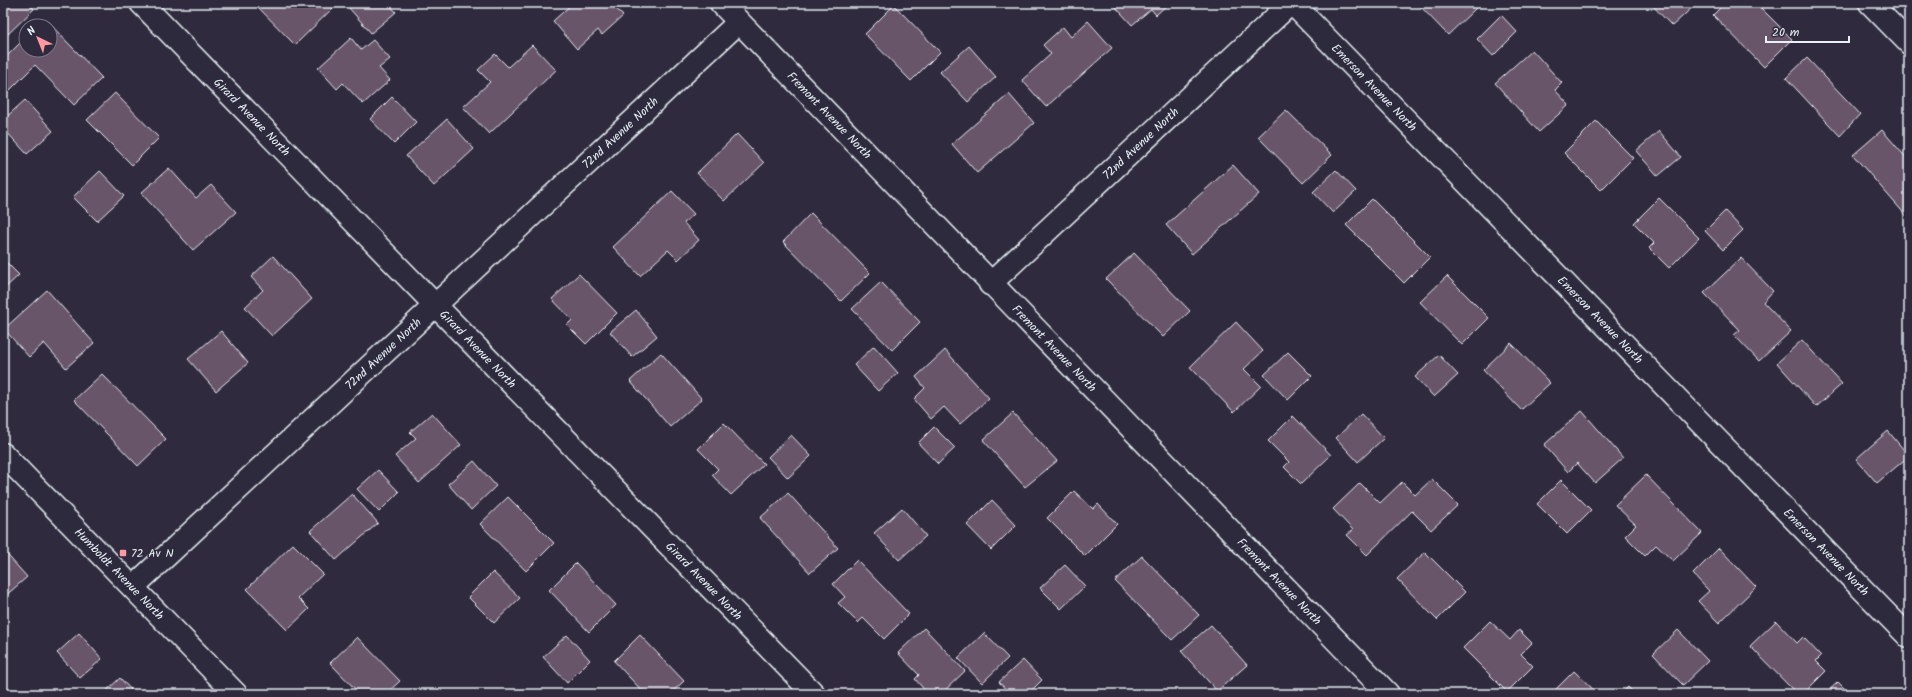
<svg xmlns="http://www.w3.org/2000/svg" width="1912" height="697" viewBox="0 0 1912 697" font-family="Kalam,sans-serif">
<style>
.building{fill:#69546b;stroke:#e8f1f8}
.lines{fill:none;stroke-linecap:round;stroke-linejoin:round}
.street-casing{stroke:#e8f1f8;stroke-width:25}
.secondary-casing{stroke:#e8f1f8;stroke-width:25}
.street{stroke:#2f2a3d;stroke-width:22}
.secondary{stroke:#2f2a3d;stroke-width:22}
.poi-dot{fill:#ff9aa2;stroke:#2f2a3d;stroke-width:1.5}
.labels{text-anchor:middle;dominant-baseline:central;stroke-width:3;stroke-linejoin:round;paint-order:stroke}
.street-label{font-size:12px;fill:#e8f1f8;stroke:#2f2a3d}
.poi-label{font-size:12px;fill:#e8f1f8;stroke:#2f2a3d;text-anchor:start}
</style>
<rect width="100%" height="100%" fill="#2f2a3d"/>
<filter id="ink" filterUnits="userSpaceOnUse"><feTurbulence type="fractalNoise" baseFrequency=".025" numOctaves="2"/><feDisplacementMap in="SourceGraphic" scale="8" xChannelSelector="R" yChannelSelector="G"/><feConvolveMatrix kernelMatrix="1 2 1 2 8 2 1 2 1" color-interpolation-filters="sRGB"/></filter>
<g filter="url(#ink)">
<!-- building -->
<g class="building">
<polygon points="3,3 28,3 34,9 6,36 3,32"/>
<polygon points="254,3 338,3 295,45"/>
<polygon points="356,3 388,3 396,12 371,33 349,8"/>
<polygon points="573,3 611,3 623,16 602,35 598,30 577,49 553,21"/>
<polygon points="1112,3 1169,3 1156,15 1151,9 1132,25"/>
<polygon points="1417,3 1471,3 1476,8 1448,35"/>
<polygon points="1650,3 1693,3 1695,5 1672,26"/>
<polygon points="1725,3 1756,3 1792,39 1764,67 1713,15"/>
<polygon points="894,5 940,52 911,81 865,34"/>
<polygon points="1501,15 1517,32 1493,56 1477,39"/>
<polygon points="45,19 102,78 74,105 35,65 9,91 3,85 3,60 26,37 26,50 50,50 50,26 37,26"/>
<polygon points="1088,21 1112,48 1046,107 1022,80 1051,54 1043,45 1063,27 1071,37"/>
<polygon points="351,38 361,50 373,40 390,59 379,68 390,80 363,104 343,83 337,89 318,68"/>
<polygon points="532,45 556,70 489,134 463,107 490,82 478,70 495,54 508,67"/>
<polygon points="969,46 996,77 968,102 940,72"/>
<polygon points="1532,50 1562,83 1555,90 1569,105 1539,132 1495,83"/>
<polygon points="1807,58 1860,114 1840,136 1786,78"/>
<polygon points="115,93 159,138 132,165 87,120"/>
<polygon points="1009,94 1034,123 977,173 952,144"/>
<polygon points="392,97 416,122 394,144 370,119"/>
<polygon points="25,100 53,131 27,154 3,128 3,120"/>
<polygon points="1286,110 1332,155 1303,183 1258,137"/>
<polygon points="447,119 474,149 434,186 406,156"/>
<polygon points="1596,121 1633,158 1601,190 1564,153"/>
<polygon points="1882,130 1909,161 1909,219 1853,155"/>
<polygon points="1659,131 1681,157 1658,176 1636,151"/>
<polygon points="737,134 764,163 724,201 697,173"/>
<polygon points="1233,165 1259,194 1192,254 1166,225"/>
<polygon points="169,168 196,198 211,185 236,212 193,250 141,193"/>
<polygon points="1336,170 1356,191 1333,213 1313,192"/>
<polygon points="100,171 124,196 97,221 73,197"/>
<polygon points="672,191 694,214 684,223 699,240 678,260 668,250 640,276 613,247"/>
<polygon points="1659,198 1699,238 1669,268 1649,248 1654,243 1634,223"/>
<polygon points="1372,199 1430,257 1404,283 1346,225"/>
<polygon points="1725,211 1743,230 1723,250 1705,231"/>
<polygon points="811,213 870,273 841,301 783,242"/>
<polygon points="1134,253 1190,311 1163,337 1106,279"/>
<polygon points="273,256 312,299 272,336 245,307 263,290 251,277"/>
<polygon points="1741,258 1773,291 1763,302 1791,331 1759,361 1734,335 1740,330 1704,293"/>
<polygon points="3,259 19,275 3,290"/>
<polygon points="579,274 617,313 586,344 567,325 572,320 552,299"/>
<polygon points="1447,276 1489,318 1462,345 1420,302"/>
<polygon points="881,282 920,322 892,350 852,309"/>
<polygon points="47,290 94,343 66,368 44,343 29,357 4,329"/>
<polygon points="636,310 657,336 632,357 610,332"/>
<polygon points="1236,322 1263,351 1244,369 1261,386 1234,412 1190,367"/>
<polygon points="221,331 248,363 216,391 188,359"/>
<polygon points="1802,340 1842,384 1816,407 1777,363"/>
<polygon points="1511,343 1550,383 1521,410 1483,370"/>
<polygon points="874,346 898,373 878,391 854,365"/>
<polygon points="945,350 989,398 960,424 944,407 931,419 914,399 925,388 916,377"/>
<polygon points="1288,352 1312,376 1288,400 1264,375"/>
<polygon points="661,353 702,399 670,427 630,381"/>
<polygon points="1439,355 1458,375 1434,397 1415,377"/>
<polygon points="102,374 166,439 138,466 74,400"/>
<polygon points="1582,411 1623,458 1595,483 1577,463 1568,472 1544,445"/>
<polygon points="432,413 461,445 419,483 395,456 416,438 410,432"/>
<polygon points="1013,413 1057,461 1025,487 983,440"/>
<polygon points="1361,414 1384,438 1358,462 1336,438"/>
<polygon points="1293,416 1331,455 1301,484 1284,467 1289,462 1268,441"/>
<polygon points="724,423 764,464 731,495 712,475 718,469 698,449"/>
<polygon points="934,427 955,448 938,464 918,443"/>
<polygon points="1888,431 1909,456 1877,483 1856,459"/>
<polygon points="791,435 811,456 788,478 768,457"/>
<polygon points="474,461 496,486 471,510 448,484"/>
<polygon points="378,470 399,492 379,512 357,489"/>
<polygon points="1646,475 1702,533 1673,561 1656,545 1645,556 1625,536 1636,525 1615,505"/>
<polygon points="1432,479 1458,505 1431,530 1412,511 1367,555 1347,535 1353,530 1333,509 1360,483 1380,503 1402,482 1415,495"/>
<polygon points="1561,480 1591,510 1567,534 1537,504"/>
<polygon points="1074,491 1093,509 1098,504 1117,524 1085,556 1047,518"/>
<polygon points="788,493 838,548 810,573 760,518"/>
<polygon points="352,494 378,523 336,560 310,531"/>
<polygon points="508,497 554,543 526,571 480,524"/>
<polygon points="992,500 1016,525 991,550 967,525"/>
<polygon points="902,508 926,536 899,560 874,533"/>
<polygon points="293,544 323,574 298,598 309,609 287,630 247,589"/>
<polygon points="1719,548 1756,587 1719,623 1698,601 1709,591 1693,574"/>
<polygon points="3,550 27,577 3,598"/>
<polygon points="1425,552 1465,592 1437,620 1397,579"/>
<polygon points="1142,556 1199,615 1172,640 1115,581"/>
<polygon points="857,560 909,614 884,639 863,618 858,623 838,603 845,597 833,584"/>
<polygon points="576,563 616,605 589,632 549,590"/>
<polygon points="1065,565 1085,586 1061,609 1040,588"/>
<polygon points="493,572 520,598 494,623 468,597"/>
<polygon points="1490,621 1510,640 1519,630 1532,643 1521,654 1533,666 1507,692 1463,648"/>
<polygon points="1776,621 1797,643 1803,637 1821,656 1816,661 1826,671 1803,694 1797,694 1750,646"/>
<polygon points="1211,625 1247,665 1217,691 1181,651"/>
<polygon points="924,628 965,671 941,694 928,694 915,679 919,675 898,653"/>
<polygon points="1678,630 1708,661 1683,685 1653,654"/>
<polygon points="79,633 102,659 80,678 57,653"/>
<polygon points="984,633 1008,658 982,683 958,658"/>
<polygon points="567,635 590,660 567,683 543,657"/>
<polygon points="640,635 684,681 670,694 645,694 614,661"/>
<polygon points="357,637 400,681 386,694 360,694 330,663"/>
<polygon points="1023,660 1042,680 1028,694 1010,694 999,682"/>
<polygon points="1574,671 1598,694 1551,694"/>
<polygon points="120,678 135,694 103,694"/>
<polygon points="1838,682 1849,693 1853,689 1857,694 1825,694"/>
<polygon points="1628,687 1635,694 1621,694"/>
</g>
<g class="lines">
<!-- street casing -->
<g class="street-casing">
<g id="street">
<path id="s1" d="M141,3L814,694"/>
<path id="s2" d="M721,3L1388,694"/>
<path id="s3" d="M1292,3L1909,637"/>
<polyline points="1870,3 1909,43"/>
<path id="s4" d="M990,284L1291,3"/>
<path id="s5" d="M133,587L739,22"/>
</g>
</g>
<!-- secondary casing -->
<g class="secondary-casing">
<g id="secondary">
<path id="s6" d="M3,454L236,694"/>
</g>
</g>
<!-- street -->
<use href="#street" class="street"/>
<!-- secondary -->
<use href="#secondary" class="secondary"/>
</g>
</g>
<!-- markers -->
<rect class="poi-dot" x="119" y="549" width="8" height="8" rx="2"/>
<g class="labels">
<!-- street labels -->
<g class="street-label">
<text stroke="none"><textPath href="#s3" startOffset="118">Emerson Avenue North</textPath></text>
<text stroke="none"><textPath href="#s2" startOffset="156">Fremont Avenue North</textPath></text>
<text stroke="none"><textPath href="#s1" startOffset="159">Girard Avenue North</textPath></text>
<text stroke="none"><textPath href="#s5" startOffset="666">72nd Avenue North</textPath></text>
<text stroke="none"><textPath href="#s4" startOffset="206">72nd Avenue North</textPath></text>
<text stroke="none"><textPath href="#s3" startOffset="442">Emerson Avenue North</textPath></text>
<text stroke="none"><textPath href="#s1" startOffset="483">Girard Avenue North</textPath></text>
<text stroke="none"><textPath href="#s2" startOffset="480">Fremont Avenue North</textPath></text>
<text stroke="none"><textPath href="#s5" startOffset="342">72nd Avenue North</textPath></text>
<text stroke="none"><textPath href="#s3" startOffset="766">Emerson Avenue North</textPath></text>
<text stroke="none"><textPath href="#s6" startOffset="167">Humboldt Avenue North</textPath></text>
<text stroke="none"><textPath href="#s1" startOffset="807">Girard Avenue North</textPath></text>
<text stroke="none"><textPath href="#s2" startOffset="804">Fremont Avenue North</textPath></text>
</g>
<!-- poi labels -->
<g class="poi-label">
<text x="131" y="553">72 Av N</text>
</g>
</g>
<!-- margin -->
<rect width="1912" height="697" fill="none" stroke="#2f2a3d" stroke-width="16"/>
<rect x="8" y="8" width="1896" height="681" fill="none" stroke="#e8f1f8" stroke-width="1.5" filter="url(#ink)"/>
<!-- north arrow -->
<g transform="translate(38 38) rotate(317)"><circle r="19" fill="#2f2a3d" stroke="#797a88"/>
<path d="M0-3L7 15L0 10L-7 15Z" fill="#ff9aa2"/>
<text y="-6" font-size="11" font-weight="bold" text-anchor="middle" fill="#e8f1f8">N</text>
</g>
<!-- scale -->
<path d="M1766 36v6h83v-6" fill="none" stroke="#e8f1f8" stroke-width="2"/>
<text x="1772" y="36" font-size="12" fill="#e8f1f8" stroke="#2f2a3d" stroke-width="3" paint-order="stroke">20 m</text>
</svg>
